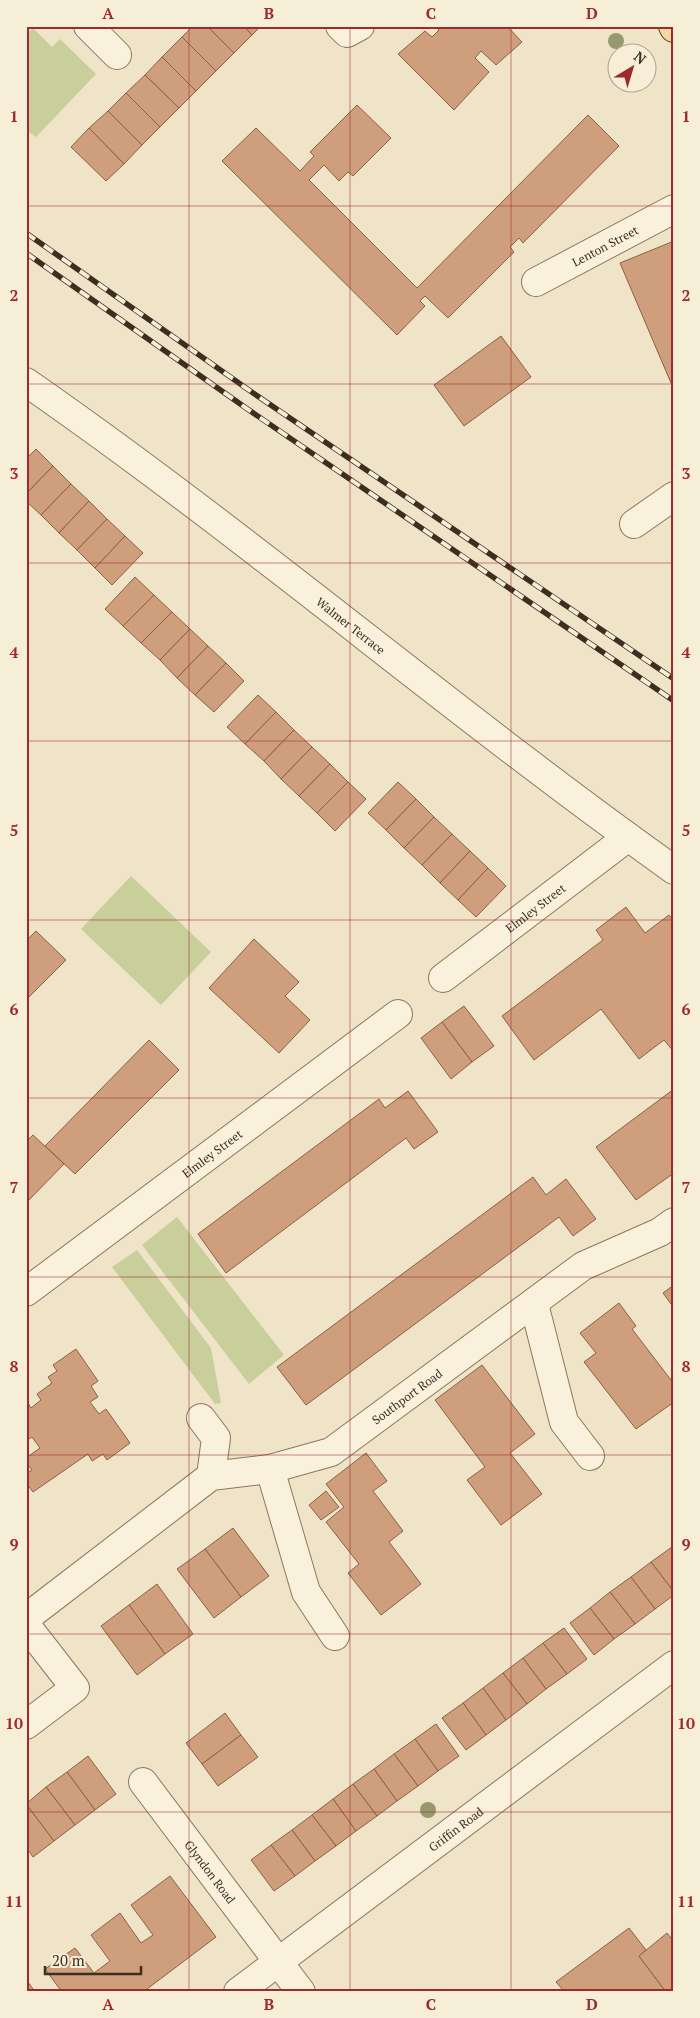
<svg xmlns="http://www.w3.org/2000/svg" width="700" height="2018" viewBox="0 0 700 2018" font-family="'PT Serif',serif">
<style>
.green{fill:#c9cf9b}
.building{fill:#cf9f7d;stroke:#8d5f41}
.lines{fill:none;stroke-linecap:round;stroke-linejoin:round}
.minor-casing{stroke:#8d765c;stroke-width:30}
.major-casing{stroke:#5b4430;stroke-width:30}
.minor{stroke:#faf1dc;stroke-width:28}
.major{stroke:#f3d9a0;stroke-width:28}
.rail-casing{stroke:#3d2e20;stroke-width:5.5}
.rail{stroke:#f7eed8;stroke-width:4;stroke-dasharray:11;stroke-linecap:butt}
.tree{fill:#96986f}
.grid{fill:none;stroke:#9e2a2b;stroke-width:1;stroke-opacity:0.55}
.labels{text-anchor:middle;dominant-baseline:central;stroke-width:4;stroke-linejoin:round;paint-order:stroke}
.street-label{font-size:12px;fill:#3d2e20;stroke:#f7eed8}
.neatline{fill:none;stroke:#9e2a2b;stroke-width:2}
.grid-label{font-size:16px;text-anchor:middle;font-weight:bold;fill:#9e2a2b}
</style>
<rect width="100%" height="100%" fill="#f0e4c8"/>
<!-- green -->
<g class="green">
<polygon points="33,28 52,47 60,39 96,74 36,137 26,130 26,35"/>
<polygon points="131,876 211,952 161,1005 81,929"/>
<polygon points="177,1217 284,1355 249,1384 142,1245"/>
<polygon points="137,1250 211,1348 221,1403 215,1404 112,1267"/>
</g>
<!-- building -->
<g class="building">
<polygon points="193,26 207,26 234,53 216,71 182,37"/>
<polygon points="207,26 244,26 252,35 234,53"/>
<polygon points="244,26 261,26 252,35"/>
<polygon points="435,26 507,26 522,42 496,65 481,51 475,58 489,72 454,110 398,54 425,31 432,37 439,30"/>
<polygon points="182,37 216,71 196,91 162,57"/>
<polygon points="162,57 196,91 179,108 145,75"/>
<polygon points="145,75 179,108 160,127 126,93"/>
<polygon points="126,93 160,127 142,145 108,111"/>
<polygon points="357,105 391,138 353,176 348,172 339,181 324,165 309,180 417,288 588,115 619,146 523,243 519,238 510,247 514,252 448,318 425,296 420,301 425,306 397,335 222,161 256,128 300,171 314,156 310,152"/>
<polygon points="108,111 142,145 124,164 89,128"/>
<polygon points="89,128 124,164 106,181 71,147"/>
<polygon points="674,241 674,390 620,263"/>
<polygon points="501,336 531,377 464,426 434,385"/>
<polygon points="36,449 53,466 26,494 26,459"/>
<polygon points="53,466 71,484 41,515 26,501 26,494"/>
<polygon points="71,484 89,501 59,533 41,515"/>
<polygon points="89,501 107,519 77,550 59,533"/>
<polygon points="107,519 125,536 95,568 77,550"/>
<polygon points="125,536 143,553 112,585 95,568"/>
<polygon points="135,577 154,595 123,626 105,609"/>
<polygon points="154,595 172,612 141,643 123,626"/>
<polygon points="172,612 190,629 160,660 141,643"/>
<polygon points="190,629 208,646 177,678 160,660"/>
<polygon points="208,646 226,663 195,695 177,678"/>
<polygon points="226,663 244,681 214,712 195,695"/>
<polygon points="258,695 276,712 245,744 227,727"/>
<polygon points="276,712 294,730 264,761 245,744"/>
<polygon points="294,730 312,747 281,779 264,761"/>
<polygon points="312,747 330,764 299,796 281,779"/>
<polygon points="330,764 348,782 317,813 299,796"/>
<polygon points="348,782 366,799 335,831 317,813"/>
<polygon points="398,782 416,799 386,830 368,813"/>
<polygon points="416,799 434,817 404,848 386,830"/>
<polygon points="434,817 452,834 422,865 404,848"/>
<polygon points="452,834 470,851 440,883 422,865"/>
<polygon points="470,851 488,868 458,900 440,883"/>
<polygon points="488,868 506,886 476,917 458,900"/>
<polygon points="626,907 645,933 669,915 674,922 674,1052 664,1040 639,1059 601,1009 534,1060 502,1016 603,940 596,930"/>
<polygon points="36,931 66,960 26,1000 26,941"/>
<polygon points="254,939 299,982 285,996 310,1020 279,1053 209,988"/>
<polygon points="464,1006 494,1046 472,1062 442,1022"/>
<polygon points="442,1022 472,1062 451,1079 421,1038"/>
<polygon points="149,1040 179,1070 75,1174 45,1146"/>
<polygon points="674,1089 674,1173 636,1200 596,1147"/>
<polygon points="408,1091 438,1132 414,1149 406,1138 226,1273 198,1234 379,1099 385,1108"/>
<polygon points="33,1135 64,1164 26,1203 26,1142"/>
<polygon points="533,1177 546,1195 566,1179 596,1219 573,1236 559,1217 306,1405 277,1367"/>
<polygon points="674,1285 674,1308 663,1293"/>
<polygon points="619,1303 636,1326 632,1329 674,1384 674,1402 636,1429 584,1362 596,1353 580,1333"/>
<polygon points="76,1349 98,1381 91,1386 98,1397 90,1402 99,1414 106,1409 130,1443 107,1460 103,1454 92,1461 88,1454 33,1492 26,1483 26,1474 32,1470 26,1462 26,1458 40,1448 32,1437 26,1441 26,1404 28,1403 31,1408 41,1400 37,1394 52,1383 48,1377 57,1371 53,1365"/>
<polygon points="482,1365 535,1434 510,1453 542,1494 501,1525 467,1480 485,1467 435,1400"/>
<polygon points="366,1453 387,1481 373,1491 403,1531 389,1542 421,1584 381,1615 348,1573 359,1564 326,1522 344,1507 326,1484"/>
<polygon points="326,1491 339,1507 321,1520 309,1505"/>
<polygon points="233,1528 269,1576 241,1597 205,1549"/>
<polygon points="672,1547 674,1550 674,1592 651,1562"/>
<polygon points="205,1549 241,1597 214,1618 177,1569"/>
<polygon points="651,1562 674,1592 674,1595 655,1609 631,1577"/>
<polygon points="631,1577 655,1609 635,1624 610,1592"/>
<polygon points="157,1584 193,1634 165,1654 129,1605"/>
<polygon points="610,1592 635,1624 614,1639 590,1608"/>
<polygon points="129,1605 165,1654 137,1675 101,1626"/>
<polygon points="590,1608 614,1639 594,1655 570,1623"/>
<polygon points="564,1628 587,1659 567,1674 543,1643"/>
<polygon points="543,1643 567,1674 546,1689 523,1658"/>
<polygon points="523,1658 546,1689 527,1704 503,1673"/>
<polygon points="503,1673 527,1704 506,1720 483,1688"/>
<polygon points="483,1688 506,1720 486,1735 463,1703"/>
<polygon points="463,1703 486,1735 466,1750 442,1718"/>
<polygon points="225,1713 241,1735 202,1764 186,1743"/>
<polygon points="436,1724 459,1756 438,1771 415,1739"/>
<polygon points="241,1735 258,1757 218,1786 202,1764"/>
<polygon points="415,1739 438,1771 418,1786 394,1754"/>
<polygon points="394,1754 418,1786 397,1801 374,1769"/>
<polygon points="88,1756 116,1794 95,1810 67,1772"/>
<polygon points="374,1769 397,1801 377,1816 353,1784"/>
<polygon points="67,1772 95,1810 75,1825 46,1787"/>
<polygon points="353,1784 377,1816 356,1831 333,1799"/>
<polygon points="46,1787 75,1825 54,1841 26,1804"/>
<polygon points="333,1799 356,1831 336,1846 312,1815"/>
<polygon points="26,1804 54,1841 33,1857 26,1847"/>
<polygon points="312,1815 336,1846 315,1861 292,1830"/>
<polygon points="292,1830 315,1861 295,1876 271,1845"/>
<polygon points="271,1845 295,1876 274,1891 251,1860"/>
<polygon points="170,1876 216,1937 143,1992 62,1992 45,1969 75,1948 94,1973 110,1961 91,1935 120,1913 141,1943 153,1935 131,1905"/>
<polygon points="629,1928 646,1950 639,1956 666,1992 560,1992 563,1990 556,1982"/>
<polygon points="667,1933 674,1942 674,1992 666,1992 639,1956"/>
<polygon points="28,1982 35,1992 26,1992"/>
</g>
<g class="lines">
<!-- minor casing -->
<g class="minor-casing">
<g id="minor">
<polyline points="88,26 117,55"/>
<polyline points="340,26 347,33 360,26"/>
<path id="s1" d="M536,282L674,209"/>
<path id="s2" d="M26,382C248,536 453,713 674,870"/>
<polyline points="634,524 674,496"/>
<path id="s3" d="M443,978L628,837"/>
<path id="s4" d="M26,1292L398,1014"/>
<polyline points="534,1304 564,1422 590,1456"/>
<polyline points="201,1418 216,1438 211,1476"/>
<polyline points="270,1469 306,1592 335,1636"/>
<path id="s5" d="M26,1618L211,1476L270,1469L331,1452L583,1266L660,1232L674,1222"/>
<polyline points="26,1625 75,1688 26,1725"/>
<path id="s6" d="M143,1782L301,1992"/>
<path id="s7" d="M238,1992L674,1665"/>
</g>
</g>
<!-- major casing -->
<g class="major-casing">
<polyline id="major" points="673,26 674,28"/>
</g>
<!-- minor -->
<use href="#minor" class="minor"/>
<!-- major -->
<use href="#major" class="major"/>
<!-- rail casing -->
<g class="rail-casing">
<g id="rail">
<polyline points="26,233 256,395 674,679"/>
<polyline points="26,253 246,408 674,701"/>
</g>
</g>
<!-- rail -->
<use href="#rail" class="rail"/>
</g>
<!-- trees -->
<g class="tree">
<circle cx="616" cy="41" r="8"/>
<circle cx="428" cy="1810" r="8"/>
</g>
<!-- grid -->
<path class="grid" d="M189,26V1992M350,26V1992M511,26V1992M26,206H674M26,384H674M26,563H674M26,741H674M26,920H674M26,1098H674M26,1277H674M26,1455H674M26,1634H674M26,1812H674"/>
<g class="labels">
<!-- street labels -->
<g class="street-label">
<text stroke="none"><textPath href="#s1" startOffset="78">Lenton Street</textPath></text>
<text stroke="none"><textPath href="#s2" startOffset="406">Walmer Terrace</textPath></text>
<text stroke="none"><textPath href="#s3" startOffset="116">Elmley Street</textPath></text>
<text stroke="none"><textPath href="#s4" startOffset="232">Elmley Street</textPath></text>
<text stroke="none"><textPath href="#s5" startOffset="450">Southport Road</textPath></text>
<text stroke="none"><textPath href="#s7" startOffset="272">Griffin Road</textPath></text>
<text stroke="none"><textPath href="#s6" startOffset="112">Glyndon Road</textPath></text>
</g>
</g>
<!-- border -->
<rect width="700" height="2018" fill="none" stroke="#f7eed8" stroke-width="55"/>
<!-- north arrow -->
<g transform="translate(632 68) rotate(38)"><circle r="24" fill="#f7eed8" stroke="#ada18e"/>
<path d="M0-4L9 19L0 12L-9 19Z" fill="#9e2a2b"/>
<text y="-8" font-size="14" font-weight="bold" text-anchor="middle" fill="#3d2e20">N</text>
</g>
<!-- scale -->
<path d="M45 1966v8h96v-8" fill="none" stroke="#3d2e20" stroke-width="2.5"/>
<text x="52" y="1966" font-size="15" fill="#3d2e20" stroke="#f7eed8" stroke-width="4" paint-order="stroke">20 m</text>
<rect x="28" y="28" width="644" height="1962" class="neatline"/>
<g class="grid-label">
<text x="108" y="19">A</text>
<text x="269" y="19">B</text>
<text x="431" y="19">C</text>
<text x="592" y="19">D</text>
<text x="14" y="122">1</text>
<text x="686" y="122">1</text>
<text x="14" y="301">2</text>
<text x="686" y="301">2</text>
<text x="14" y="479">3</text>
<text x="686" y="479">3</text>
<text x="14" y="658">4</text>
<text x="686" y="658">4</text>
<text x="14" y="836">5</text>
<text x="686" y="836">5</text>
<text x="14" y="1015">6</text>
<text x="686" y="1015">6</text>
<text x="14" y="1193">7</text>
<text x="686" y="1193">7</text>
<text x="14" y="1372">8</text>
<text x="686" y="1372">8</text>
<text x="14" y="1550">9</text>
<text x="686" y="1550">9</text>
<text x="14" y="1729">10</text>
<text x="686" y="1729">10</text>
<text x="14" y="1907">11</text>
<text x="686" y="1907">11</text>
<text x="108" y="2010">A</text>
<text x="269" y="2010">B</text>
<text x="431" y="2010">C</text>
<text x="592" y="2010">D</text>
</g>
</svg>
